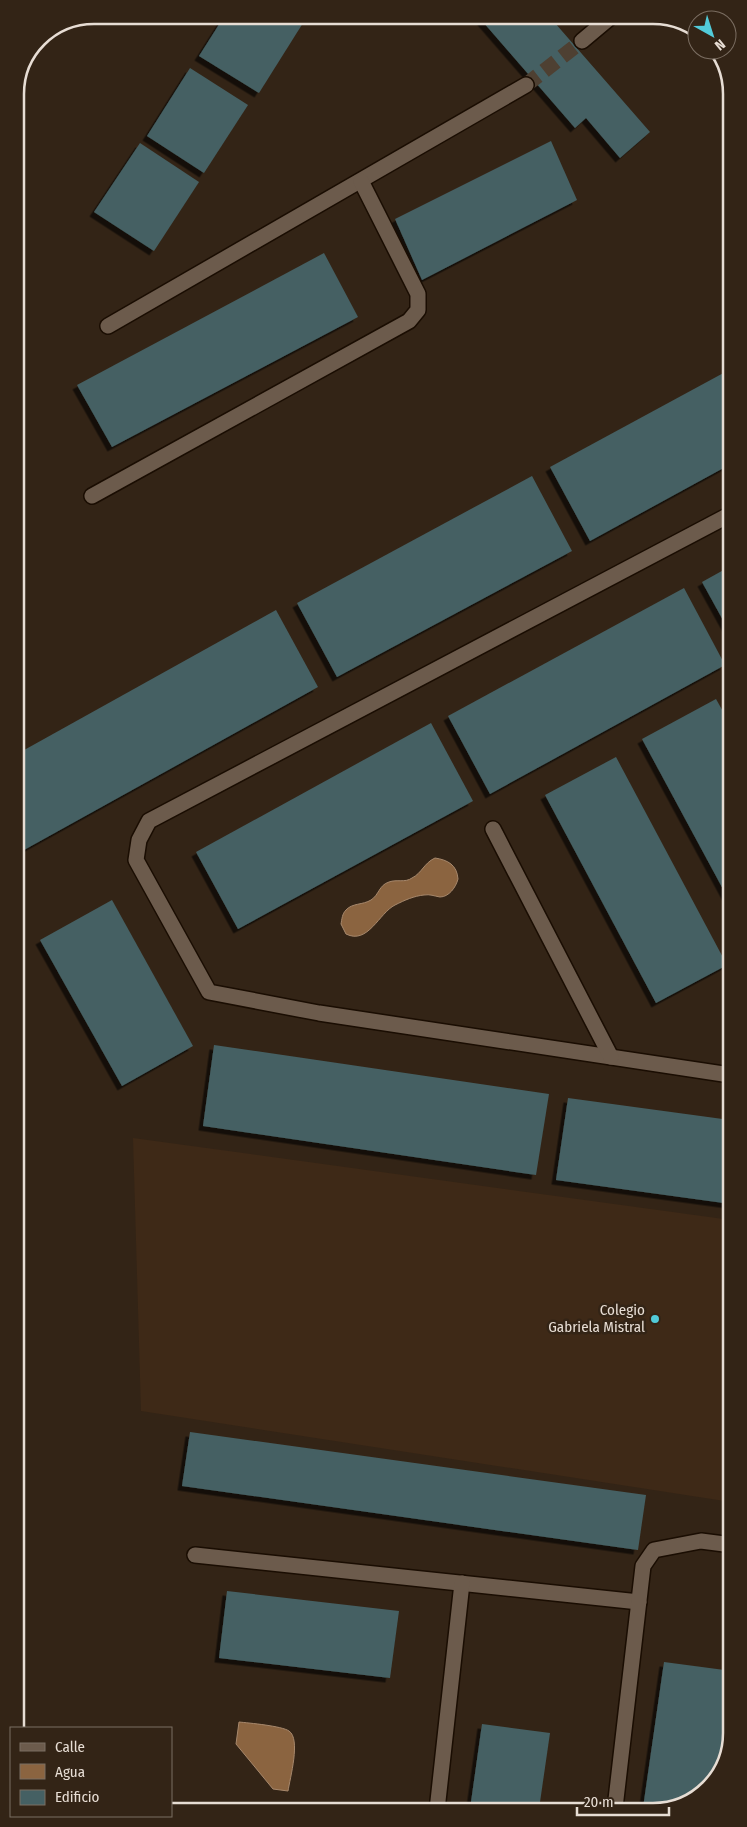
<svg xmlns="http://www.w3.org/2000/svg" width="747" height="1827" viewBox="0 0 747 1827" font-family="'Fira Sans Condensed',sans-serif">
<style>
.built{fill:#3e2917}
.water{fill:#8b6440;stroke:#a7886c}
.building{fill:#456063;filter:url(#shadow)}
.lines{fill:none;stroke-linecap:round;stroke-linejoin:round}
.minor-tunnel{stroke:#4e4032;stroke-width:15;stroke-dasharray:15 8;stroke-linecap:butt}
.minor-casing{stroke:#1a0d02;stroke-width:18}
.minor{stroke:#6c5b4c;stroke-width:15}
.poi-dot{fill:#52cbd9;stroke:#332416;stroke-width:2}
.labels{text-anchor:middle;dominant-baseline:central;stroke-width:5;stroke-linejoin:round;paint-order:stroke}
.poi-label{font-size:15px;fill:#e7ddd4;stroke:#332416;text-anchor:end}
.rim{fill:none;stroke:#e7ddd4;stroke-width:2.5}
</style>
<defs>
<filter id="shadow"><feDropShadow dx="-4.5" dy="4.5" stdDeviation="0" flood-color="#0009"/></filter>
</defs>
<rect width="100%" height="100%" fill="#332416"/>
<!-- built -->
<polygon class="built" points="133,1138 731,1220 731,1502 141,1411"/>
<!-- water -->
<g class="water">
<path d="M435,858C448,860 457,865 458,879C456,887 449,897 440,897C434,896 430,894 424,895C414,896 405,900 395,905C379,913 368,945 346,934L341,924C342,919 342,914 346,910C352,903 363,905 371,900C379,895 379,885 389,882C397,879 405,883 412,878C422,873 424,863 435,858Z"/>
<path d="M239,1722C249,1723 282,1726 289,1731C301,1739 290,1778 288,1791L273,1789L236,1744Z"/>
</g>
<!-- building -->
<g class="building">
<polygon points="225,15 291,15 303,23 259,93 199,56"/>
<polygon points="477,15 548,15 650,132 620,158 586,118 575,128"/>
<polygon points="190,68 248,105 204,173 147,136"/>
<polygon points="551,141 577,200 422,280 395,219"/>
<polygon points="140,143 199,182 154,251 94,212"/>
<polygon points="324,253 358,317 112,447 77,385"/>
<polygon points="729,370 729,465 590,541 550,467"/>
<polygon points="532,476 572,551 337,677 297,603"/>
<polygon points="729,567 729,631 702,582"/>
<polygon points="684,588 725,665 490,794 448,716"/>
<polygon points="276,610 318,687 24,850 17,836 17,754"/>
<polygon points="716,699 730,724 730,902 642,739"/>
<polygon points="431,723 473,801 238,929 196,852"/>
<polygon points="616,757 727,965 656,1003 545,795"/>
<polygon points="112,900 193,1046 122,1086 40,940"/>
<polygon points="214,1045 549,1094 536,1175 203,1126"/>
<polygon points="568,1098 730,1120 731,1204 556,1180"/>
<polygon points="190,1432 646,1495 638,1550 182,1486"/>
<polygon points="227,1591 399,1611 390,1678 219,1658"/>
<polygon points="664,1662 732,1671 732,1694 722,1763 716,1781 678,1808 643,1808"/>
<polygon points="482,1724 550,1733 539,1809 470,1809"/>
</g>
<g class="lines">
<!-- minor-tunnel -->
<polyline class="minor-tunnel" points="526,85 582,41"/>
<!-- minor casing -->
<g class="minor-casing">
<g id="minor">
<polyline points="582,41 613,15"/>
<polyline points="108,326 526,85"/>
<polyline points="92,496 409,321 418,310 418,294 361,181"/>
<polyline points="729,515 149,821 139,840 136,860 209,992 319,1013 730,1075"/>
<polyline points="493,829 611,1057"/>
<polyline points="195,1555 639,1602"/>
<polyline points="615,1808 643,1566 654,1550 701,1541 732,1545"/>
<polyline points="437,1810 462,1583"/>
</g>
</g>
<!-- minor -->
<use href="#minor" class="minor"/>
</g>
<!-- markers -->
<circle class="poi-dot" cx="655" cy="1319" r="5"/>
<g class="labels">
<!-- poi labels -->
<g class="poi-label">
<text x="645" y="1310">Colegio<tspan x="645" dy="17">Gabriela Mistral</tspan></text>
</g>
</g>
<!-- crop -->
<path d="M0 0H747V1827H0ZM94 24H653A70 70 0 0 1 723 94V1733A70 70 0 0 1 653 1803H94A70 70 0 0 1 24 1733V94A70 70 0 0 1 94 24Z" fill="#332416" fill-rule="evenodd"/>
<path class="rim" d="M94 24H653A70 70 0 0 1 723 94V1733A70 70 0 0 1 653 1803H94A70 70 0 0 1 24 1733V94A70 70 0 0 1 94 24Z"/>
<!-- legend -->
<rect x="10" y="1727" width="162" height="90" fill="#332416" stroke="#7b6e62"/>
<rect x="20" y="1743" width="25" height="8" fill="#6c5b4c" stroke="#7b6e62"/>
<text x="55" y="1752" font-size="15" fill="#e7ddd4">Calle</text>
<rect x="20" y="1764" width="25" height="15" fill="#8b6440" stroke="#7b6e62"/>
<text x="55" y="1777" font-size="15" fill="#e7ddd4">Agua</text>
<rect x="20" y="1790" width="25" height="15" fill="#456063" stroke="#7b6e62"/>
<text x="55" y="1802" font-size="15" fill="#e7ddd4">Edificio</text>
<!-- north arrow -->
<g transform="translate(712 35) rotate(141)"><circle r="24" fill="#332416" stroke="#7b6e62"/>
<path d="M0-4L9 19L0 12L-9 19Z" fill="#52cbd9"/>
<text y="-8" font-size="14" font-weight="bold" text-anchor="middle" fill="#e7ddd4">N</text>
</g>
<!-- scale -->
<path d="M577 1807v8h92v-8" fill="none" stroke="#e7ddd4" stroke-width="2.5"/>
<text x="584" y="1807" font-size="15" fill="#e7ddd4" stroke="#332416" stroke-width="4" paint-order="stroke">20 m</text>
</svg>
